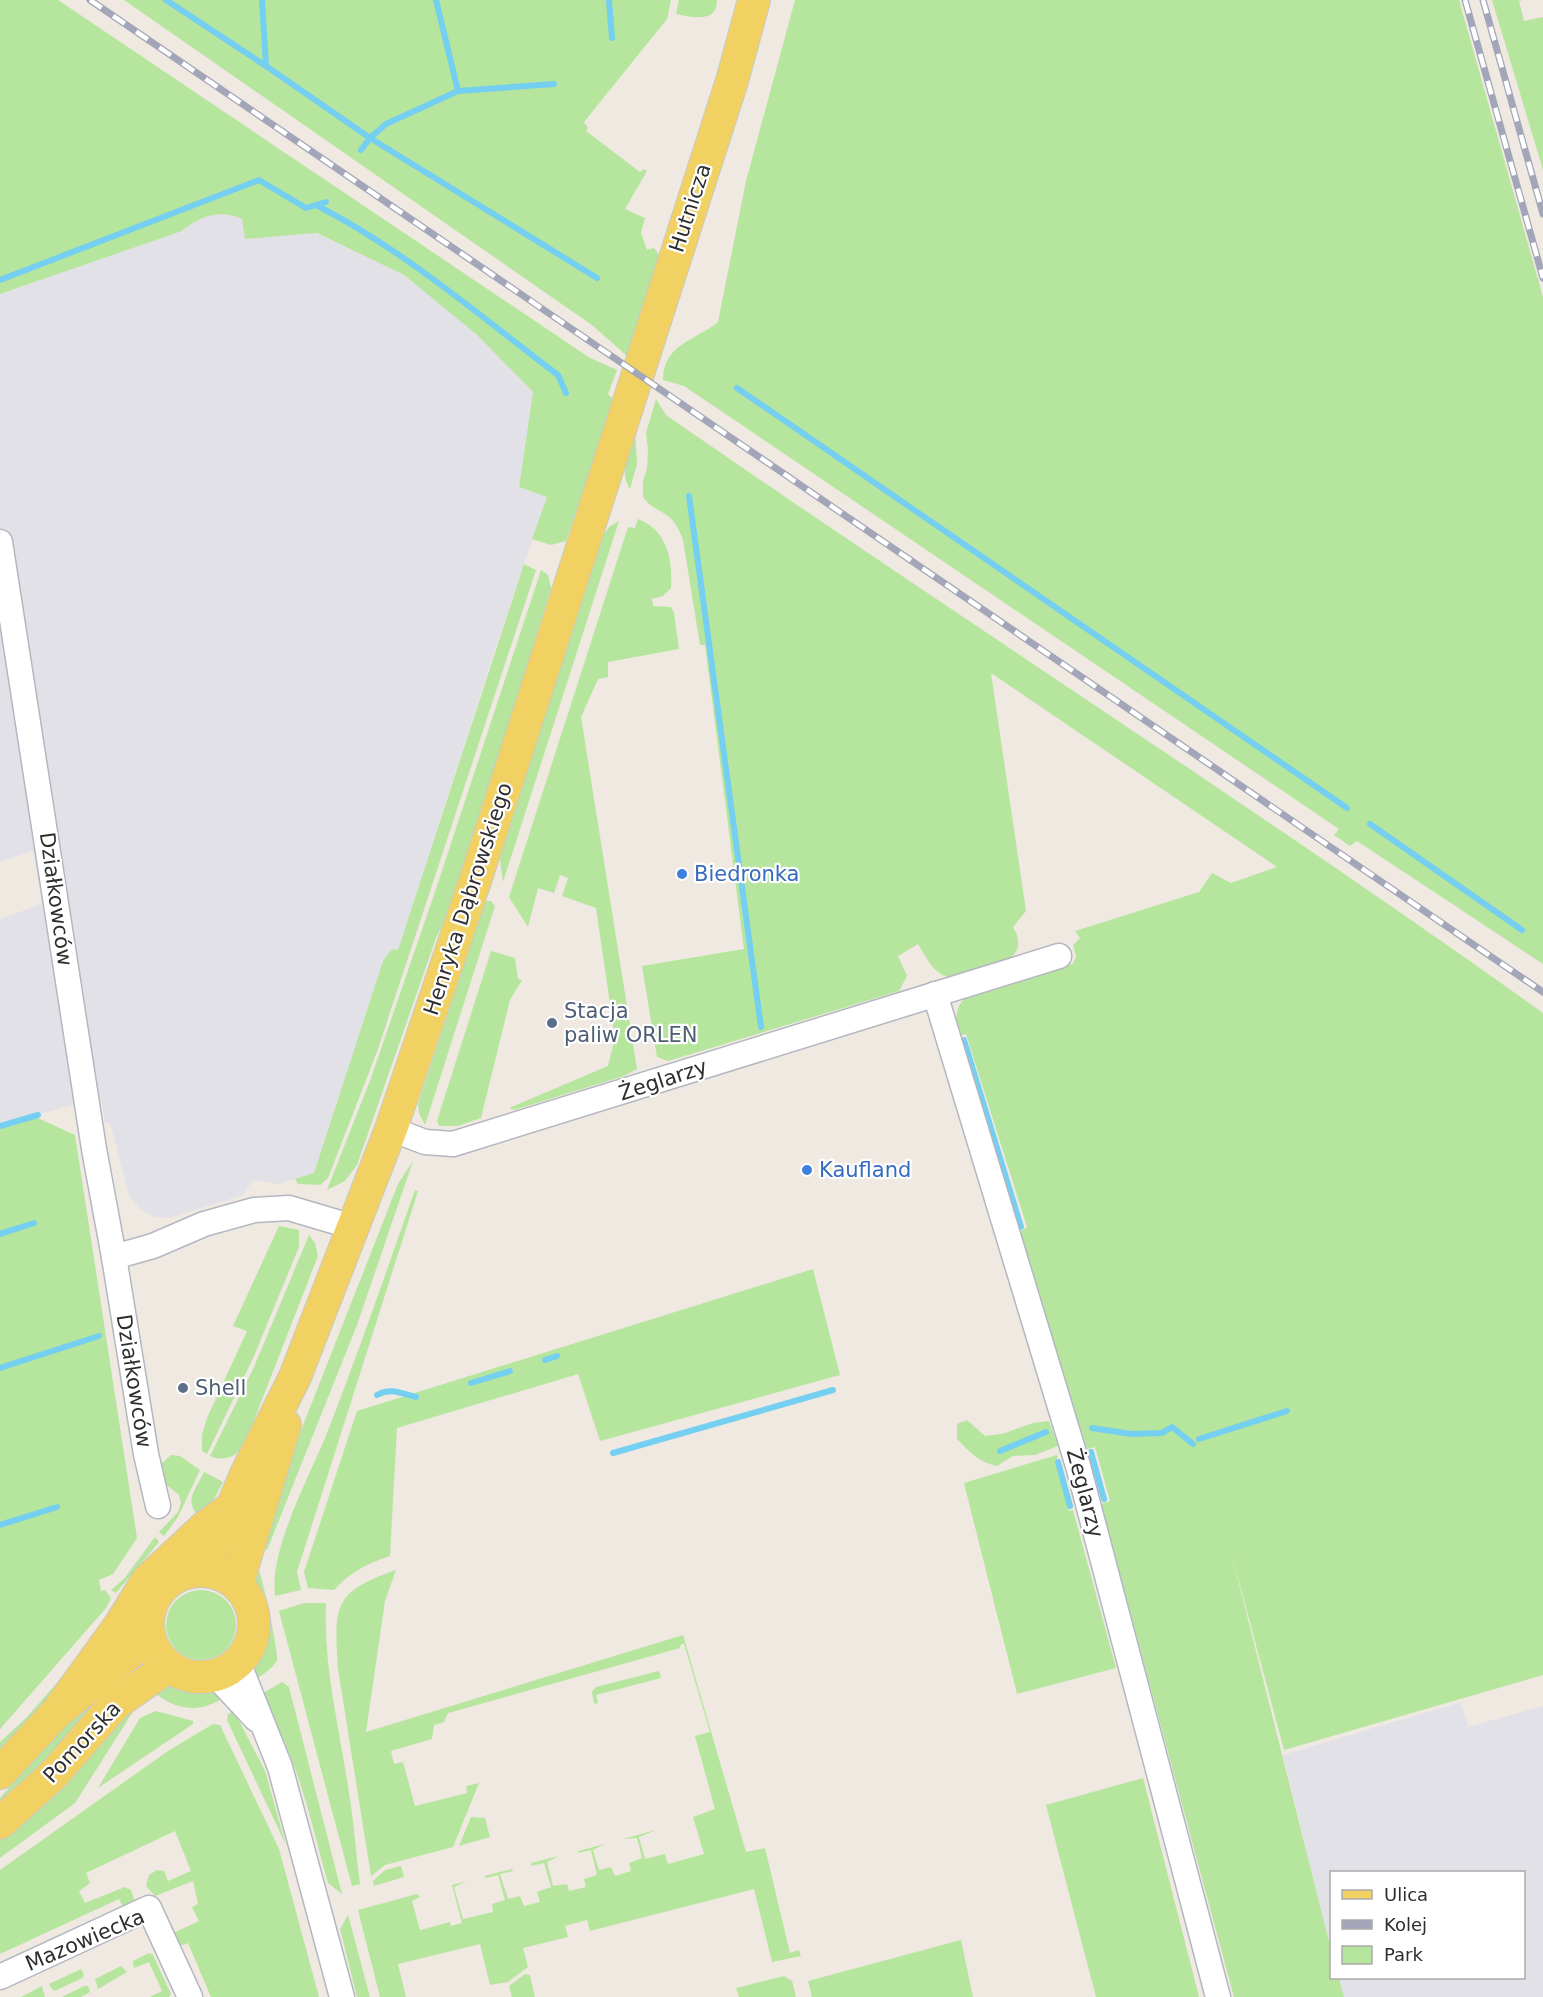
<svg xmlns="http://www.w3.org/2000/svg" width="1543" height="1997" viewBox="0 0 1543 1997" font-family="'DejaVu Sans',sans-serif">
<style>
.industrial{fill:#e3e1e8}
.green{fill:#b6e59e}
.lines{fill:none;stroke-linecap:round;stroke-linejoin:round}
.stream{stroke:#75cff0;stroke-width:6}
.minor-casing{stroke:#b4b7c1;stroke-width:27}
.major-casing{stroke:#c9c9c9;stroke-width:34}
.minor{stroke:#fff;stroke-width:24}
.major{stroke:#f2d163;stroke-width:32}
.rail-casing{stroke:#a3a6b8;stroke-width:7}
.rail{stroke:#fff;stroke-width:4.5;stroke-dasharray:14;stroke-linecap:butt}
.shop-dot{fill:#3f7fe0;stroke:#fff;stroke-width:2}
.service-dot{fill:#5c6f8a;stroke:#fff;stroke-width:2}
.labels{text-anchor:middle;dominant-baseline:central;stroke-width:4.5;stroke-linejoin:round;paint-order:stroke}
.street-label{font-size:21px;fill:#2e2e2e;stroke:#fff}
.shop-label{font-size:21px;fill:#366cbe;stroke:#fff;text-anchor:start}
.service-label{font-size:21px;fill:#4e5e75;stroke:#fff;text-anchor:start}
</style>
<rect width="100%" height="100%" fill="#efe9e1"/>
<!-- industrial -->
<g class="industrial">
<polygon points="217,214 231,214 242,219 245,239 317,233 404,275 476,334 533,392 519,487 547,497 494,652 398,951 392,949 383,961 314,1173 278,1184 253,1180 243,1195 170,1218 155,1217 140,1209 129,1195 110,1123 105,1123 101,1098 0,1124 0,919 42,904 33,851 0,862 0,294 182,231 199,219"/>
<polygon points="1461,1702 1468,1727 1543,1706 1543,1997 1344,1997 1339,1978 1524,1978 1524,1872 1332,1872 1331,1948 1283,1755"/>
</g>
<!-- green -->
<g class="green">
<path d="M0,0H58L590,358L617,370L608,394L614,399L566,541L551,545L532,539L547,497L519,487L533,392L476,334L404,275L317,233L245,239L242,219C220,209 200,216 182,231L0,294Z"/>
<polygon points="124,0 671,0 667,19 584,122 588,128 586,131 640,172 644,169 647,171 625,209 645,218 641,233 647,250 654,248 660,256 627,356 592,325"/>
<path d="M679,0H717C717,24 691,17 676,14Z"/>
<path d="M795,0H1459L1543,297V964L1357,841L1350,846L1334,835L1339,829L684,386L663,380C663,344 695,341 718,322L746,181Z"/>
<polygon points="1492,0 1523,0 1519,1 1524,21 1543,17 1543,170"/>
<path d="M656,399L666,415C957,617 1255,807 1543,1013V1675L1284,1750L1230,1548L1331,1949L1332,1978H1339L1344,1997H1234L1101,1504L1110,1501L1095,1447L1087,1449L1020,1232L1027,1227L966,1034L958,1036C955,1019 954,1005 970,994L1057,966L1073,964L1076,956L1073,945L1080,938L1075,931L1199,892L1212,873L1231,883L1277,867L991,673L1026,911L1013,927C1036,965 977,971 952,978C932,974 928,959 918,944L898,956L907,976L899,991L668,1061L657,1057L642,966L744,949L705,645H700L683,540C672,507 655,515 643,497V481L647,468L648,449L646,433Z"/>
<path d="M635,430L637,464L630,489C618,471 630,448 635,430Z"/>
<path d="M638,519C667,530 673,560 671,588L663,596L652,599L653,606L671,607L674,613L679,649L608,662V677L598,679L581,717L637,1069L624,1076L514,1110L509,1108L608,1066L615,1038L596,908L562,896L568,878L560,875L554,893L538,888L528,927L509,897L628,527L635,528Z"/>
<polygon points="619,521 503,882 499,854 602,537 609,527"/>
<polygon points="524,564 536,570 378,1049 328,1178 320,1185 298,1184 295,1179 314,1173 383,961 392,949 398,950"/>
<polygon points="541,570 548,575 551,588 454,901 436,938 357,1165 345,1181 327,1190 371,1078 436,889"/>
<polygon points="485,901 491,901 495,906 425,1125 419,1113 418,1104"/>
<polygon points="491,951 515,958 518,979 522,980 510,1000 481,1118 458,1126 439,1126 437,1121"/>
<polygon points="31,1115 75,1135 137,1538 113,1574 99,1580 101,1591 105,1590 111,1598 106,1608 0,1729 0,1124"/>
<polygon points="413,1161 357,1325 267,1550 256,1545 398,1184"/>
<path d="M415,1190L418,1191L297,1572L301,1590L275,1596C269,1547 311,1475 329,1428C360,1349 387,1269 415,1190Z"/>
<polygon points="279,1226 299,1230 299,1247 254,1356 207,1454 202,1451 202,1435 207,1418 247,1331 233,1326"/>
<path d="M309,1235L315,1243L318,1256L244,1446C236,1457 222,1462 210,1456L254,1367Z"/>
<path d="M813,1269L840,1375L600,1441L578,1374L397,1428L390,1556C368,1563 350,1572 334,1590L308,1588L304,1572L357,1411Z"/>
<path d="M967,1420L985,1436L1002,1434L1033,1423L1049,1421L1058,1446L1035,1455L1013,1456L997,1466C978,1462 970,1452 957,1439V1424Z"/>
<polygon points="171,1455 180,1456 200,1470 178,1517 164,1536 159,1532 178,1512 181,1503 179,1495 162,1481 159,1466"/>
<polygon points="1057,1455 1058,1458 1055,1460 1069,1511 1073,1510 1116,1668 1017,1694 964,1483"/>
<path d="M204,1472L223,1482L203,1520C182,1502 194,1493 204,1472Z"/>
<polygon points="155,1537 159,1542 116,1593 111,1590 124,1579"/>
<path d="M257,1565C261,1570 279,1653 277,1660C273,1669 260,1676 253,1681C249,1644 269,1630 249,1590Z"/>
<path d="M396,1570L385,1601L366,1732L683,1635L746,1852L765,1848L790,1953L799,1950L801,1956L772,1962L754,1889L590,1931L587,1920L565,1926L568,1937L523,1948L528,1967L508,1982L490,1985L480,1944L398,1964L406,1997H380L358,1910L417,1894L420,1897L412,1901L420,1930L450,1922L451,1926L462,1923L452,1885L467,1881L454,1887L463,1919L493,1912L492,1904L505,1900L498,1875L486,1878L484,1876L512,1869L513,1871L500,1874L508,1899L520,1896L524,1906L540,1902L537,1892L551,1887L544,1863L531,1866V1863L559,1856L547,1862L553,1886L567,1884L569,1891L586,1887L584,1879L597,1875L591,1850L578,1853V1851L605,1844L593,1850L599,1870L611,1867L615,1876L631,1871L629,1863L642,1858L637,1838L623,1839L659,1829L639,1837L645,1859L665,1854L668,1864L704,1854L693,1817L715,1809L695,1736L710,1732L684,1644H681L680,1648L448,1713L444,1722L434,1725L432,1739L391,1751L394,1764L403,1762L415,1806L467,1793L466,1786L479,1783L453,1847L385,1865L371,1876L338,1669C334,1605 333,1592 396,1570Z"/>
<circle cx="201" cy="1625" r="35"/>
<path d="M304,1603H326C323,1667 340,1730 349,1793C354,1823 356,1854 360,1884L352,1886L279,1611Z"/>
<polygon points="96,1648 0,1752 0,1742 26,1718 87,1649"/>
<polygon points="659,1671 661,1678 596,1695 598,1703 594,1704 592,1692 596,1687"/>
<polygon points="118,1674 128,1688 0,1811 0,1798 67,1721"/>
<path d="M173,1680L206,1687L224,1697C198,1716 169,1709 148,1686Z"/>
<path d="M282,1682L289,1687L342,1894L328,1883C309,1815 298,1756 260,1695Z"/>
<polygon points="134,1710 75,1803 0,1858 0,1838 24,1818 98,1731"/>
<polygon points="156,1711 193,1721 193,1724 98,1788 140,1718"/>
<polygon points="234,1711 265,1771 286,1845 227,1720 228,1714"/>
<polygon points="213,1724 220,1725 279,1849 319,1997 211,1997 188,1943 175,1948 169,1935 199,1921 192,1907 198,1904 193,1881 155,1896 146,1886 149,1875 157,1870 164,1871 168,1881 191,1871 175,1831 86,1873 90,1883 79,1891 85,1903 125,1887 131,1890 135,1902 124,1909 119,1899 0,1954 0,1870 168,1751"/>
<polygon points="1143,1778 1199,1997 1096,1997 1046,1805"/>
<polygon points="471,1817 485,1818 490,1837 459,1846"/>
<polygon points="401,1866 404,1877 374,1886 373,1881 385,1870"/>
<polygon points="348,1915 370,1997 357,1997 340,1929"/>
<polygon points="961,1940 973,1997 812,1997 808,1981"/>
<polygon points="149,1953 153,1955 171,1994 169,1997 150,1997 162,1991 149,1962 134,1968 133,1961"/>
<polygon points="121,1966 127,1972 98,1989 95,1979"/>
<polygon points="81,1969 84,1975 82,1978 55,1991 52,1989 49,1984"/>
<polygon points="525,1974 530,1975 535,1997 512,1997 509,1986"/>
<polygon points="784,1976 792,1981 796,1997 739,1997 736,1988"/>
<polygon points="42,1986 45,1997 21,1997"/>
<polygon points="84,1986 88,1986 90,1992 81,1997 62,1997"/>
</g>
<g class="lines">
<!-- stream -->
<g class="stream">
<polyline points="166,0 266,66"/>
<polyline points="262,0 266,66 370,138 386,124 458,91 554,84"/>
<polyline points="436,0 458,91"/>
<polyline points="609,0 612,38"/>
<polyline points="361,150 370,138 597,278"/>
<path d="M316,205C404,250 480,316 558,375L566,393"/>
<polyline points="0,280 259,180 306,208 326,202"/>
<polyline points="737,388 1347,808"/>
<polyline points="689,496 761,1027"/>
<polyline points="1370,824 1522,930"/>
<polyline points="964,1040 1021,1227"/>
<polyline points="0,1126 38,1115"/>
<polyline points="0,1234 34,1223"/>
<polyline points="545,1360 557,1356"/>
<polyline points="0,1368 99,1336"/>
<polyline points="471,1383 510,1371"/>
<path d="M377,1395C391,1387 402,1394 416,1397"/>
<polyline points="1092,1428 1131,1434 1162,1433 1172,1427 1193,1444"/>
<polyline points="1199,1439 1287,1411"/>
<polyline points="1000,1451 1046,1432"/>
<polyline points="1091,1452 1104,1499"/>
<polyline points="613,1453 833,1390"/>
<polyline points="1058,1462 1070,1506"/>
<polyline points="0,1525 57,1507"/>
</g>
<!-- minor casing -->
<g class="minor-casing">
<g id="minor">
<polyline points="0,542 94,1149 114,1257 146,1454 158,1506"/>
<polyline points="935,994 1078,1466 1218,1997"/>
<polyline points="391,1129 425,1142 453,1144 1059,956"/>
<polyline points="114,1257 153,1246 204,1224 254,1210 289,1208 353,1227"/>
<polyline points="238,1662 280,1767 342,1997"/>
<polyline points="215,1675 256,1719"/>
<polyline points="0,1977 149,1908 190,1997"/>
</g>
</g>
<!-- major casing -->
<g class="major-casing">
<g id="major">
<polyline points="205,1571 246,1474 295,1377 391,1129 475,881 732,81 754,0"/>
<circle cx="201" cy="1624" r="53"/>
<polyline points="237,1585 285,1425"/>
<polyline points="57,1712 120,1625 147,1581 205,1527 228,1510"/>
<polyline points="0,1773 57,1712 149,1637"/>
<polyline points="0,1823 53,1775 115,1704 169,1666"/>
</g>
</g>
<!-- minor -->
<use href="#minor" class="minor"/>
<!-- major -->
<use href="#major" class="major"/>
<!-- rail casing -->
<g class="rail-casing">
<g id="rail">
<polyline points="90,0 1543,992"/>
<polyline points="1465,0 1543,278"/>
<polyline points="1483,0 1543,214"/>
</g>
</g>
<!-- rail -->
<use href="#rail" class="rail"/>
</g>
<!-- markers -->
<g class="shop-dot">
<circle cx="682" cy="874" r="6"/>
<circle cx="807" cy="1170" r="6"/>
</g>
<g class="service-dot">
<circle cx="552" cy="1023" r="6"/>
<circle cx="183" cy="1388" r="6"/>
</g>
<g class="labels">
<!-- street labels -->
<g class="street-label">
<text transform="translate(690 208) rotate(-72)">Hutnicza</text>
<text transform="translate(56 899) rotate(82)">Działkowców</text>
<text transform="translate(468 899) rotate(-72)">Henryka Dąbrowskiego</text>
<text transform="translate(663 1080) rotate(-18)">Żeglarzy</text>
<text transform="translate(134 1381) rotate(81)">Działkowców</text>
<text transform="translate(1085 1493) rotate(75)">Żeglarzy</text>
<text transform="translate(82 1742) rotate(-47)">Pomorska</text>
<text transform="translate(85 1940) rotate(-23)">Mazowiecka</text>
</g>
<!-- shop labels -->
<g class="shop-label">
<text x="694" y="874">Biedronka</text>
<text x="819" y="1170">Kaufland</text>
</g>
<!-- service labels -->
<g class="service-label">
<text x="564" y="1011">Stacja<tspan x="564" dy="24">paliw ORLEN</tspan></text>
<text x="195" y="1388">Shell</text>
</g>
</g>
<!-- legend -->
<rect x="1330" y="1871" width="195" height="108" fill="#ffffff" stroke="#ababab" stroke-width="1.5"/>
<rect x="1342" y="1890" width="30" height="9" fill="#f2d163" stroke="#ababab" stroke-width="1.5"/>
<text x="1384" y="1901" font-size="18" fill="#2e2e2e">Ulica</text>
<rect x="1342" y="1920" width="30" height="9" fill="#a3a6b8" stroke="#ababab" stroke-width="1.5"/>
<text x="1384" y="1931" font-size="18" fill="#2e2e2e">Kolej</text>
<rect x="1342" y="1946" width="30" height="18" fill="#b6e59e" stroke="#ababab" stroke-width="1.5"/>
<text x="1384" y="1961" font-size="18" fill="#2e2e2e">Park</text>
</svg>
